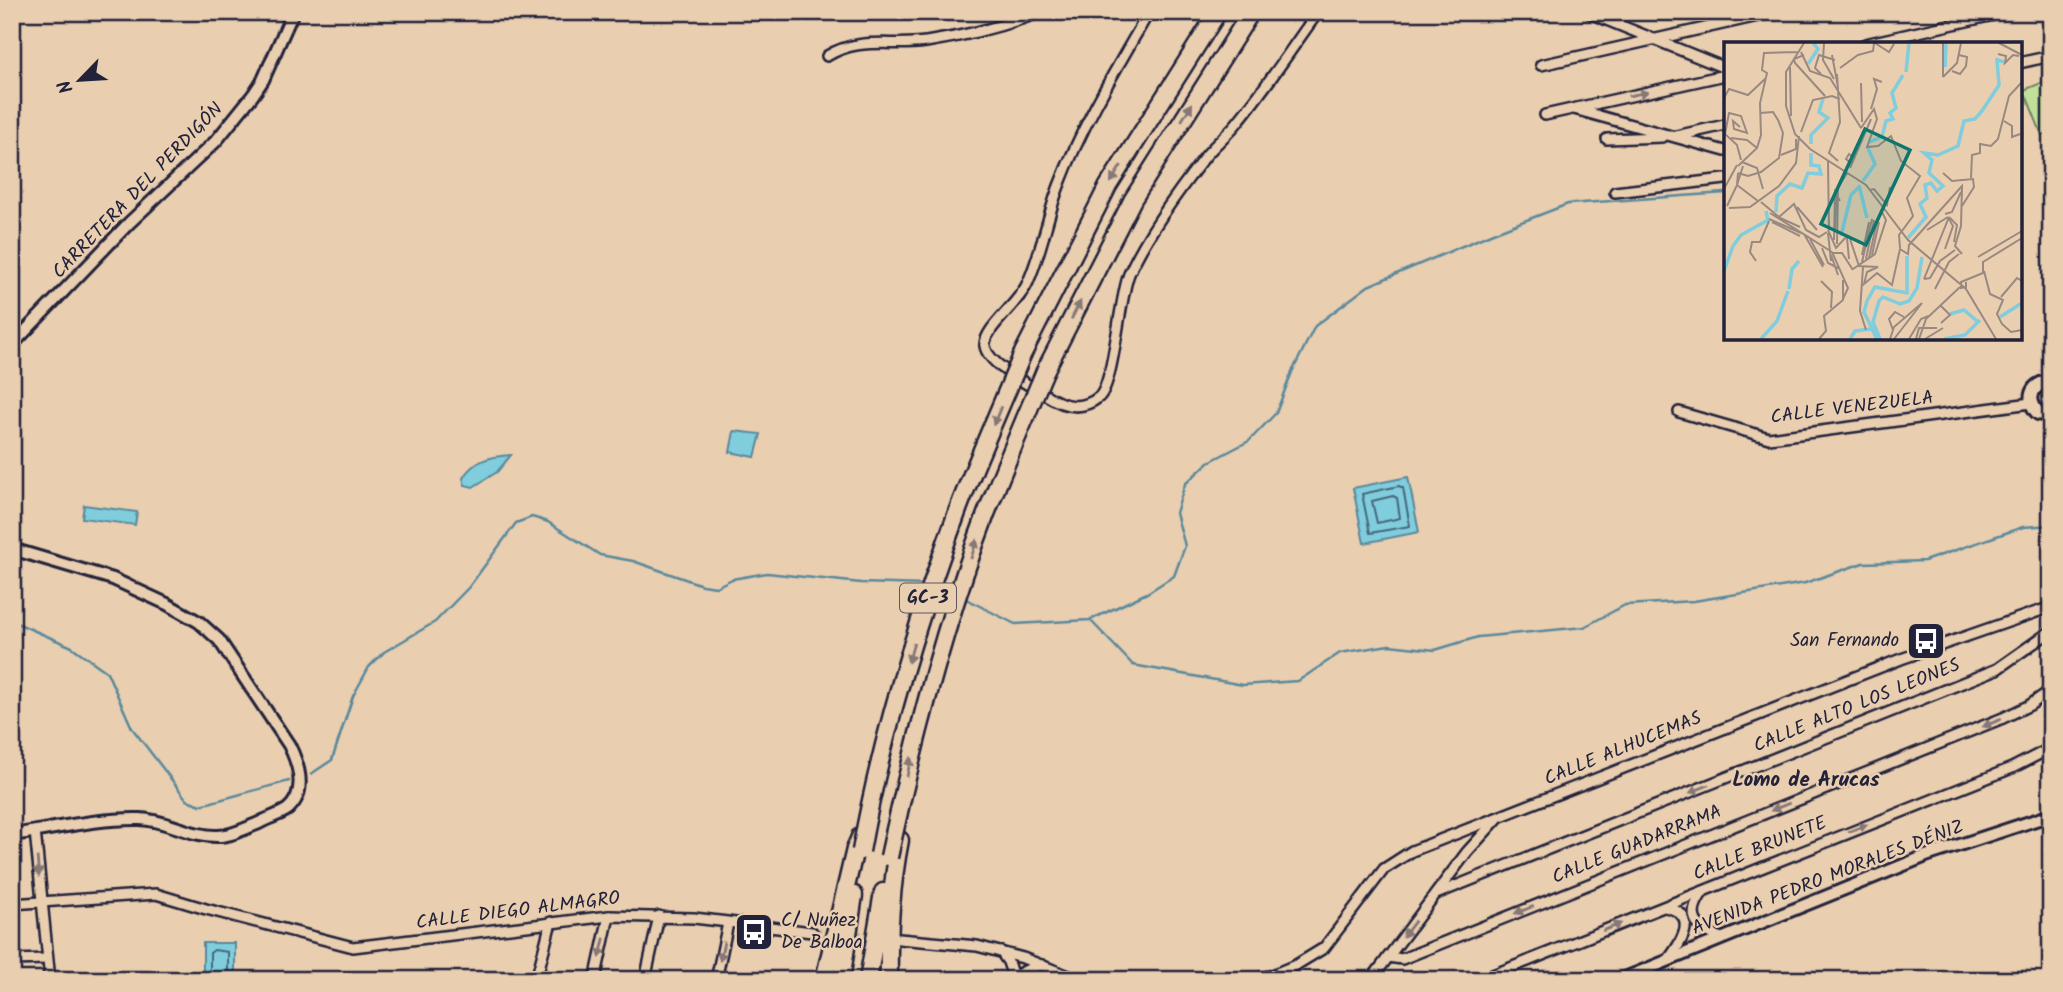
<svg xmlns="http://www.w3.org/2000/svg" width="2063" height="992" viewBox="0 0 2063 992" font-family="Kalam,sans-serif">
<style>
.green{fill:#c0df97;stroke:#718069;stroke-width:2}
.water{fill:#7fcddd;stroke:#5a899c;stroke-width:2}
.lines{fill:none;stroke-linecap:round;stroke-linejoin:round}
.shore{stroke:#47667c;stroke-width:2}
.stream{stroke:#5a899c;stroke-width:2.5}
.minor-tunnel{stroke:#c1ac99;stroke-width:9;stroke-dasharray:9 4.5;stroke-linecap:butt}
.minor-casing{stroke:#22223b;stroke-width:14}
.tertiary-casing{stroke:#22223b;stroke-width:16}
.secondary-casing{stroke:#22223b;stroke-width:18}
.motorway-casing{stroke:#22223b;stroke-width:21}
.minor{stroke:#e9ceb0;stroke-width:9}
.tertiary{stroke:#e9ceb0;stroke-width:10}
.secondary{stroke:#e9ceb0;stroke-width:12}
.motorway{stroke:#e9ceb0;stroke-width:16}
.motorway-bridge-casing{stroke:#22223b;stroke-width:21;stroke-linecap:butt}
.motorway-bridge{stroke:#e9ceb0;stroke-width:16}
.oneway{fill:#867876}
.labels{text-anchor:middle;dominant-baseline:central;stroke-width:5;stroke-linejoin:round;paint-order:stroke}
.shield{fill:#e9ceb0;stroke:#5e565e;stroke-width:2}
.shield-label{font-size:18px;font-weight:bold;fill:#22223b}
.street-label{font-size:19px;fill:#22223b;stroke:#e9ceb0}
.poi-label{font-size:19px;fill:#22223b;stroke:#e9ceb0;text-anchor:end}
.neighbourhood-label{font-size:21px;font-weight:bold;fill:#22223b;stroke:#e9ceb0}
.inset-river{fill:none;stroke:#7fcddd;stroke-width:3.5}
.inset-road{fill:none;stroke:#998981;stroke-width:2}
.view{fill:#0f766e;fill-opacity:0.15;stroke:#0f766e;stroke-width:3.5}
.inset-edge{fill:none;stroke:#22223b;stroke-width:3.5}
</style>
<rect width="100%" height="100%" fill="#e9ceb0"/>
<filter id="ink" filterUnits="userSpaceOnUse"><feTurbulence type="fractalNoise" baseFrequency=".0143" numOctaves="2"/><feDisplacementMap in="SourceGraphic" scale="14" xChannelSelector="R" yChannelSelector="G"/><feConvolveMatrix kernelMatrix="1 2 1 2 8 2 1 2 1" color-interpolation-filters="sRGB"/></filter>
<g filter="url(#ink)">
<!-- green -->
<polygon class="green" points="2051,79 2051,132 2042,135 2024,90"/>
<!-- water -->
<g class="water">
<polygon points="734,431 761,434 755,457 730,452"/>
<path d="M511,455L497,472L473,487L465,485L463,478C473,460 492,456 511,455Z"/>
<polygon points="1408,477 1419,532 1364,543 1353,488"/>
<polygon points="84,505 137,512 135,525 82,518"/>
<rect x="203" y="943" width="32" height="35"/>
</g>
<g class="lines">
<!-- shore -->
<g class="shore">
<polygon points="1399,486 1403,488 1410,526 1370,533 1362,494"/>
<polygon points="1393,496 1397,498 1400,518 1377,523 1372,501"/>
<polyline points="210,980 210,953 214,950 228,952 228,980"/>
</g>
<!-- stream -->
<g class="stream">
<polyline points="939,585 952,591"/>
<polyline points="964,598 1015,624 1090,620 1147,593 1174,576 1185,546 1176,513 1185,484 1209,462 1249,441 1276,413 1292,372 1315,326 1368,286 1493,233 1568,204 1725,193"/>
<polyline points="12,621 72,647 107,672 132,728 187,800 201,805 289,781"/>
<polyline points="1091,621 1133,665 1243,685 1298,681 1340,653 1389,645 1435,650 1478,637 1584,627 1625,605 1694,601 1805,583 1863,563 1924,561 2023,527 2051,525"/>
<polyline points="311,774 332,760 353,696 369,667 384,652 435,622 469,587 516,523 532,517 548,522 600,555 633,561 702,585 716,587 732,579 767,573 861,583 925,585"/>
</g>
<!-- minor-tunnel -->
<polyline class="minor-tunnel" points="812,932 879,937"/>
<!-- minor casing -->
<g class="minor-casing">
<g id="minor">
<path d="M1149,12C1116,69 1082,125 1059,186C1047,217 1042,251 1028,282C1020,303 983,329 985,346C988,365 1031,386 1046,395C1064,407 1082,411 1099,397C1114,384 1119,299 1129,274C1144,239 1180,189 1204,158C1213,146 1226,136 1236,124C1266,88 1291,49 1318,12"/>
<polyline points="1587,12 1725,68"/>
<polyline points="1537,14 1543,12"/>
<polyline points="1865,44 2007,12"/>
<path d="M827,56C860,36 890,47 926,42C965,36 1004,26 1041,12"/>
<polyline points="2019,63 2051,56"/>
<polyline points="1541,65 1776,12"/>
<polyline points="1574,109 1725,151"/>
<polyline points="1545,115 1725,75"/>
<polyline points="1676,136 1725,125"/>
<polyline points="1607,139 1662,137"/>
<polyline points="1615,192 1725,179"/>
<polyline points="1679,412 1769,438 2031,403"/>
<polyline points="35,831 50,980"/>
<path d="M1703,892C1685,916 1696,929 1721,938"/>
<polyline points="1436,894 1997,669 2051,631"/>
<polyline points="12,904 156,894 206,909 353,947 609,916 694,918 812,932"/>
<path d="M1665,907C1700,914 1682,942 1668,960"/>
<polyline points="899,939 977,946 1023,958 1079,980"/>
<polyline points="1001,952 1008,962 1013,977"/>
<polyline points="1388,957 1402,959 2003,718 2030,705 2051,690"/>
<polyline points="12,960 47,959"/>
<polyline points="1013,977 1031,968 1042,965"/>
<polyline points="536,980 551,922"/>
<polyline points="595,980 609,916"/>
<polyline points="645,980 659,916"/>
<polyline points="716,980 728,923"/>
<polyline points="1247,980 1270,976 1296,965 1324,948 1384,869 1412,851 1901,659 2051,607"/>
<polyline points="1371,980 1467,852 1497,819"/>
<polyline points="1480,980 2012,768 2051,748"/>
</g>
</g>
<!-- tertiary casing -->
<g class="tertiary-casing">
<g id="tertiary">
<polyline points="12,345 129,223 216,141 253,95 263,80 293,12"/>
<path d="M12,549L113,579L167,604L199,622L219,640L289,745C299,765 307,792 288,809C280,815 267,818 259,823C246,828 232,836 218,836C192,837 167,820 140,819C98,818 54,829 12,835"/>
<polyline points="1620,980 1926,856 2051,815"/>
</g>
</g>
<!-- secondary casing -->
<g class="secondary-casing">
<path id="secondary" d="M2051,382C2032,382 2025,399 2038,413L2051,415"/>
</g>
<!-- motorway casing -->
<g class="motorway-casing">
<g id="motorway">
<polyline points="1023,353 1108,186 1218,12"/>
<polyline points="1045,371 1133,199 1251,12"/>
<polyline points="824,980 855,849 861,835"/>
<polyline points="841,980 854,895"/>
<polyline points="868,980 883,892"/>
<path d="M889,980C888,932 891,886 900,840"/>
</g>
</g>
<!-- minor -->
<use href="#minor" class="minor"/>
<!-- tertiary -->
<use href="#tertiary" class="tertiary"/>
<!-- secondary -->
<use href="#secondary" class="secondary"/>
<!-- motorway -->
<use href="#motorway" class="motorway"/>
<!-- motorway-bridge casing -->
<g class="motorway-bridge-casing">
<g id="motorway-bridge">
<path d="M861,851C882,734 918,618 959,507C979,455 1002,404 1023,353"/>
<path d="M889,857C914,741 944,625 986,514C1005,466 1025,418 1045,371"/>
</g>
</g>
<!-- motorway-bridge -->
<use href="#motorway-bridge" class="motorway-bridge"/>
</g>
<!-- one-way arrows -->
<defs><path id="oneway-solid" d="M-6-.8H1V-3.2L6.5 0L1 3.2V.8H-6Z" transform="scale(1.75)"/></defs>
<g class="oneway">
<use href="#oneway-solid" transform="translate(1638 94) rotate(-12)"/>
<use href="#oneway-solid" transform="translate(1187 112) rotate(-58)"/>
<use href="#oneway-solid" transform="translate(1116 174) rotate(122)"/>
<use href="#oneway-solid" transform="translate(1076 310) rotate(-63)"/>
<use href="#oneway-solid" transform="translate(997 416) rotate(112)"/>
<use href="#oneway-solid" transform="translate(974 549) rotate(-72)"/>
<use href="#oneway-solid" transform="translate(911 653) rotate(106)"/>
<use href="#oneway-solid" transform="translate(1992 723) rotate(158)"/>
<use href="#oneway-solid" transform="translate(909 767) rotate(-78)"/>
<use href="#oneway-solid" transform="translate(1699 789) rotate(158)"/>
<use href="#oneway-solid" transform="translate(1780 807) rotate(158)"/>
<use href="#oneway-solid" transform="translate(1858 828) rotate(-21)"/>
<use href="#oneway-solid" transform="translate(38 867) rotate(85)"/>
<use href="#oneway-solid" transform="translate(1524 910) rotate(159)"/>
<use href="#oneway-solid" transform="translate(1612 927) rotate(-22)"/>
<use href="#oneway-solid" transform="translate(1409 929) rotate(127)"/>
<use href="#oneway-solid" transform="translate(602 948) rotate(103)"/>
<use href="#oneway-solid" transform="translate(722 951) rotate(102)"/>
</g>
</g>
<!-- icons -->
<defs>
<g id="bus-square" transform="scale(2.0125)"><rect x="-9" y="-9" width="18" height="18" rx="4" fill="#22223b" stroke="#e9ceb0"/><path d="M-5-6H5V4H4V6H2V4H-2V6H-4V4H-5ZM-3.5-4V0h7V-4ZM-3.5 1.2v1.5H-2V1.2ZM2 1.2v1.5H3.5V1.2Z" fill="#fff"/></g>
</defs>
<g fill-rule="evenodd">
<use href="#bus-square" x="1926" y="641"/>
<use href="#bus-square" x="754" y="932"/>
</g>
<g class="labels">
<!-- shield labels -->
<rect class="shield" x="900" y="583.5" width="56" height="29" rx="5"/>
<g class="shield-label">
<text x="928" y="598">GC-3</text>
</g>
<!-- street labels -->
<g class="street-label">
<text transform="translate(138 191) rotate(-46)">CARRETERA DEL PERDIGÓN</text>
<text transform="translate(1852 408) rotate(-7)">CALLE VENEZUELA</text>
<text transform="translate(1857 706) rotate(-22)">CALLE ALTO LOS LEONES</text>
<text transform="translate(1623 749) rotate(-22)">CALLE ALHUCEMAS</text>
<text transform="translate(1637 845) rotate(-22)">CALLE GUADARRAMA</text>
<text transform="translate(1760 849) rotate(-22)">CALLE BRUNETE</text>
<text transform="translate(1828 878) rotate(-21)">AVENIDA PEDRO MORALES DÉNIZ</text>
<text transform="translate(518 911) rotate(-7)">CALLE DIEGO ALMAGRO</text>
</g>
<!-- poi labels -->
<g class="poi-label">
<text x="1899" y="641">San Fernando</text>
<text x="781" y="921" text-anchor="start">C/ Nuñez<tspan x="781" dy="22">De Balboa</tspan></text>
</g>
<!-- neighbourhood labels -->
<g class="neighbourhood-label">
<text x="1806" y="780">Lomo de Arucas</text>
</g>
</g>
<!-- overview -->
<g transform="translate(1724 42)">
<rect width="298" height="298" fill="#e9ceb0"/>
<path class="inset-river" d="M84,22L94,7L89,1M221,25L222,1M182,30L185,1M145,100L158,95L162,79L169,77L166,71L172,66L168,51L179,33M87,102V93L104,76L95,70L99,57M139,139L151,122L144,106M135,143L143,176M52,170L53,154L66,142L78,146L84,131L97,132L95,124L87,123V111M117,194L127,153L135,145M184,196L202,175L196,162L203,156L201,143L207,141L213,149L219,144L205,131L208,118L200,111L214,113L234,104L240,79L251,77L258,69L275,43L273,18L280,20M0,229L9,204L17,193L44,178L42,169M65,247L68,227L75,219M226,272L240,268L253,279M276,275L298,261M37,297L53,279L64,249M126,297L131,289L147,287M153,297L140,270L143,259L151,245L183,251V214M156,297L149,280L155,259L159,255L176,262L185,259L193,246L198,215M220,297L241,293L256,278"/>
<path class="inset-road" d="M80,1L62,30V64L71,92L86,107L142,143L184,198L242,247L272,297M100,1L99,18L110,37M151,1L165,10L170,2M275,1L298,13M77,10L86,29L106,36L137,86M274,12L282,14L281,21L289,13L295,14M80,13L70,17L71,21L101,54M108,13L114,45M66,25L67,74M116,26L134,13L149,9L150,1M228,29L236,32L242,24L243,15L235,13M97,32L91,26L95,13L111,18M113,32L116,80L105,111L114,119M219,35L233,21L237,1M219,35V1M137,41L138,80M0,56L5,47L24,53L42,36M147,67L153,47L150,37L158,40M280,79L288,84V95L296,92M16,85L9,79L10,87L23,91L17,74L5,71L1,92L13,103L17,118M137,86L150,67L153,77L143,105L154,104L167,94L177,119L196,134L183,156L189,174L175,193L176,206M77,90L89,58L108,54L116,57M7,96L23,98L33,106M57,113L72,107V97M104,119L105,188M18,120L33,126L39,147M128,122L122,117L125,112L131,117M14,124L33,106L37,93L36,61L43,31L38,28L40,11L74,10M126,126L147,77M14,131L24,134L37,130L55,116L59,91L54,78L49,70L36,71M14,131L13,143L19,124M219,131L228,139L249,137L250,145L238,164M247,136L248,113L256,111V102L267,104L274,97L285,54L298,40M0,147L13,123M146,148L150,147L163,163L166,145M37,160L55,175L70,162L82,188L95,195L103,190M3,164L13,143L34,159M73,165L93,188M5,166L26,165L55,144L72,121L75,94M46,171L108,210M221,172L228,170L237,150M54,175L76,185M225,175L233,183L230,200M45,177L77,191M48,180L76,194M104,188L112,206L123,194M111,188L112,154M203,188L224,175M104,191L107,219M80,192L99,225M125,194L135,224L154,225L143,230L140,242L153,231L168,243L176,207L184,212L185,203L238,144L237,184L231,204L238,212M123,196L125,217M86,197L100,223M110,198L111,150L116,159M113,202L114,146L123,131M98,206L104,221L116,227M221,207L229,184L225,177M108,210L124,246L119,257M109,211H118L129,228M107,213L114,233M138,213L145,180M148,213L155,180M254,215L298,189M145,216L153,179M142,217L150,178M32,219L26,210L28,200H36L45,179M138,220L148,177M259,220L298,196M139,225L136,269L142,288M129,227L151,212L162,178L157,168M260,229L266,252L279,258L273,272L278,282L287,290L298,288M200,237L225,175M200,237L206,236L216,219L231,208M97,239L108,250L107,266M242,240V245L237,246V240L259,231V219M211,247L225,220L235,212M277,255L293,236L298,239M217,264L226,273L217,281M169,288L165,277L171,270L180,275M95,297L102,289L100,274L119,258V238M166,297L170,285L198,261M170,297L198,261M185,297L197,277L207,273M192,297L195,286H213M195,297L202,277L236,245M201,297L219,286"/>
<path class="view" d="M141,87L186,108L142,203L97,182Z"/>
<rect width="298" height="298" class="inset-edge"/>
</g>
<!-- margin -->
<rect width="2063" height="992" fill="none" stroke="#e9ceb0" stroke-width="42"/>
<rect x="21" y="21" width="2021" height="950" fill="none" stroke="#22223b" stroke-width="2.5" filter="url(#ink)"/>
<!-- north arrow -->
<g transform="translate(80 80) rotate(245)" stroke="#e9ceb0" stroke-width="5" paint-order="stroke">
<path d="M0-5L12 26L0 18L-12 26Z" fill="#22223b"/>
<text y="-10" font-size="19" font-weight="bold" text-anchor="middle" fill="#22223b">N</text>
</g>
</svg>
